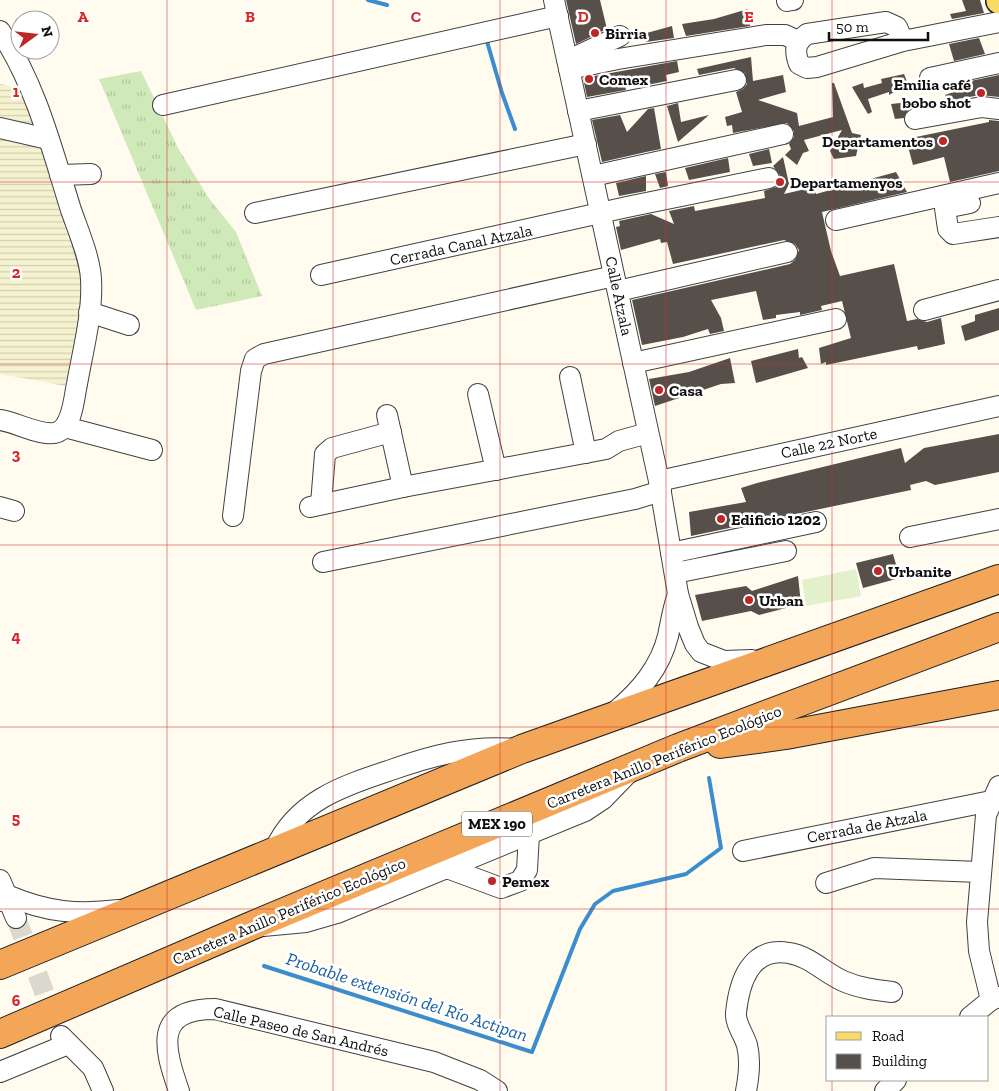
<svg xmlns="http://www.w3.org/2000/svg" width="999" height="1091" viewBox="0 0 999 1091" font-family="'Zilla Slab',serif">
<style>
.farmland{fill:url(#farmland-rules)}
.grass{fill:url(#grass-tufts)}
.pitch{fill:#e2f0cb}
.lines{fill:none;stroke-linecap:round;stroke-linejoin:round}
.stream{stroke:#3b8dcd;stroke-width:4}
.building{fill:#57504a}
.minor-tunnel{stroke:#dbd8cd;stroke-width:20;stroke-dasharray:20 10;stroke-linecap:butt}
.minor-casing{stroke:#414141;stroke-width:22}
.major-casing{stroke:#1f1f1f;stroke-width:28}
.highway-casing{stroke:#1f1f1f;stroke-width:30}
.minor{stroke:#fff;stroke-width:20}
.major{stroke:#f8da66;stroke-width:25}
.highway{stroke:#f4a658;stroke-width:28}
.grid{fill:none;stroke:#d62828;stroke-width:1;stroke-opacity:0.55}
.poi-dot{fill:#be2627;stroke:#fff;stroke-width:2}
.labels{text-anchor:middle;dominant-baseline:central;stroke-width:5;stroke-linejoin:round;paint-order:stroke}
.shield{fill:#fff;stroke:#565656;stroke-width:1}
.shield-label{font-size:15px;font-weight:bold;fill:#0e0e0e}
.poi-label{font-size:16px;font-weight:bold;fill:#0e0e0e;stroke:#fff;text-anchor:start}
.street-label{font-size:16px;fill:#0e0e0e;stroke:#fff}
.water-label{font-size:18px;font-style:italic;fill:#175fa0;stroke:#fff}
.grid-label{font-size:16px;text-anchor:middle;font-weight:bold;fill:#d62828;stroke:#fff;stroke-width:5;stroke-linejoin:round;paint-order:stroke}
</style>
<defs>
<pattern id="farmland-rules" width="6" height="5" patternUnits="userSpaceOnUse" patternTransform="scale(1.25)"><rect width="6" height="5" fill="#f5f3cf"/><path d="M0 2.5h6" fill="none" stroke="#d1cfb1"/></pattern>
<pattern id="grass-tufts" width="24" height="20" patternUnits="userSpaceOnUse" patternTransform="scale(1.25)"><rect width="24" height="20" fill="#d0e9b9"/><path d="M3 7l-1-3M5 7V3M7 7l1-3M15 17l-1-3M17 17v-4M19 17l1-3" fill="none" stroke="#b1c79e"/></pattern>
</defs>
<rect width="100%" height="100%" fill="#fffcef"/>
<!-- farmland -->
<polygon class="farmland" points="0,84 24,89 86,277 65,386 0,374"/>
<!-- grass -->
<polygon class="grass" points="141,71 178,148 208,197 236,232 262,296 196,310 99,79"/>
<!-- pitch -->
<polygon class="pitch" points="856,569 861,596 806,606 802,580"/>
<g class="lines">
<!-- stream -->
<g class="stream">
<polyline points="368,0 387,5"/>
<polyline points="486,38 502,93 515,129"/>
<polyline points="264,966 532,1052 580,929 595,904 613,891 686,874 721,848 709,778"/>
</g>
</g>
<!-- building -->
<g class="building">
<polygon points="566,0 600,0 607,29 576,44"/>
<polygon points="962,0 980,0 984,13 952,19 950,14 966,11"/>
<polygon points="748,9 750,26 686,36 682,24 714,19"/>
<polygon points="672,26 674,38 646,42 643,34"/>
<polygon points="979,38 985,54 954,61 949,44"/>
<polygon points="751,57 753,81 783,75 786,92 758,100 797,113 799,126 833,117 832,83 834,83 852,133 861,135 856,156 834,159 830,151 842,130 804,140 809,151 803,153 797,165 785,155 791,149 789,144 794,137 794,131 787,123 733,133 732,125 727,126 725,117 742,112 736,92 743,89 747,84 745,73 734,68 699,75 697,69"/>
<polygon points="677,61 679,72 666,75 667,81 647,85 646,81 625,85 626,90 587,97 583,78"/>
<polygon points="904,74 908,84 889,95 889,92 868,99 872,112 868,114 852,87 863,83 864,88 882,83 881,79"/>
<polygon points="999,75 999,97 980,95 942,102 947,98 945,95 962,89 961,83"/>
<polygon points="919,101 921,106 908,110 904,118 895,119 891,104"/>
<polygon points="678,103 681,122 709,115 678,142 667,106"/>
<polygon points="654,108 661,149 646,152 646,150 646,152 602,162 592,120 620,115 627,132 648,109"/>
<polygon points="989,120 999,121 999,171 950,182 944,157 913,165 906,139 989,122"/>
<polygon points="769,149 772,163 753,166 749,154"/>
<polygon points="783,157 789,184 784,194 814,187 816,194 896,172 907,192 822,212 831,251 840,276 894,264 907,321 917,319 927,322 941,318 945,344 918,350 917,346 826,365 826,362 821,364 819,348 851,338 842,301 821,306 822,310 800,315 800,312 776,315 776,318 763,320 756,291 711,300 721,318 724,331 710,334 708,329 683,337 642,345 632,300 790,264 795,260 799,250 795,244 784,240 673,264 667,242 661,243 660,239 621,250 616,227 620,226 619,221 651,214 674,224 669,211 694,206 695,211 765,198 764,191 776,187 780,182 780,175 773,166"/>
<polygon points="728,158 730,172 689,180 685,168"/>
<polygon points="666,172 668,186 660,188 655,174"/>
<polygon points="646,176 646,191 619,196 616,183"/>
<polygon points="999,308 999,330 965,341 961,326 975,321 975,315"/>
<polygon points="798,349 799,358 802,357 808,368 756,383 751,361"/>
<polygon points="730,358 735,383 721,384 655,406 649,379 689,372"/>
<polygon points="999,434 999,472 935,485 926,481 910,485 911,490 691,536 689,512 746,502 741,488 757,483 901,448 905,463 924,448"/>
<polygon points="893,554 900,578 863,588 856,563"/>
<polygon points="798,576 801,604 759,615 751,611 702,621 695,595 746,586 752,591"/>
</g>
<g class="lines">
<!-- minor-tunnel -->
<polyline class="minor-tunnel" points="16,918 56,1023"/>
<!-- minor casing -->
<g class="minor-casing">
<g id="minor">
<polyline points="554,0 659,481 678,594 688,627 695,644 701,652 724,661 752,660"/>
<polyline points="787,1 793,0"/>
<path d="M0,31C36,85 52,149 71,210C78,230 90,258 91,279C93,313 83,350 77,384C74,397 73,425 58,432C44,438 16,422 0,420"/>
<path d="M903,41L897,27L886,22L807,34C795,43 794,50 799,64L807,68L817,67L903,41L999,22"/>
<polyline points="567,59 575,57 620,36"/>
<polyline points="569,69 618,59 766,35 785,35 798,41"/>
<polyline points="930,78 999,63"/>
<polyline points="163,105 558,16"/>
<polyline points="578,111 736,80"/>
<polyline points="915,119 982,107 999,109"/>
<polyline points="0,128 48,139"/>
<polyline points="60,175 91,174"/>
<polyline points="593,176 783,134"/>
<polyline points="970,203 945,208 948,229 953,234 999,227"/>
<polyline points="255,213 586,144"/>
<polyline points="836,220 999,183"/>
<polyline points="321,275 627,207 769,178"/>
<polyline points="618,291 787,252"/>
<polyline points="924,310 999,290"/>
<polyline points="89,312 129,325"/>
<polyline points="633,363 836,319"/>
<polyline points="570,377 586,453"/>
<polyline points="478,394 496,470"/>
<polyline points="387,415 403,487"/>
<polyline points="65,427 152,450"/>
<polyline points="659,481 999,406"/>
<polyline points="321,504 325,454 332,448 391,432"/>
<polyline points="0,507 14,511"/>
<polyline points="310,507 403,487 606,449 619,441 648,433"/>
<polyline points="233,516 251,371 255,359 264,354 614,276"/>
<polyline points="910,537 999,519"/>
<polyline points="671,553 816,522"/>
<polyline points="323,562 635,499 661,491"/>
<polyline points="675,573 786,551"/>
<path d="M615,712C640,691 660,668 668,636C671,621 673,608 678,594"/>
<path d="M275,849C296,802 342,786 388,771C430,756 470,745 515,749"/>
<polyline points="743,851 991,801"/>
<polyline points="447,868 501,888 520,881 527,870 529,834"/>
<polyline points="0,880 16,918"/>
<polyline points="826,883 874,868 980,872"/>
<path d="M0,901L9,896C47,912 77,915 119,910"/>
<polyline points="263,926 306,922 337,913 585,811 603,799 631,770"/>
<polyline points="991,1000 979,951 977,922 986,815 999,786"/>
<polyline points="970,1017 991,1000 999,997"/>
<polyline points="61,1036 93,1068 103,1091"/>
<polyline points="0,1072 68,1044"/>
<path d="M179,1091C164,1048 153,1009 215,1009L434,1062L480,1080L497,1091"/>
<path d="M746,1091C749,1076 751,1061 747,1045C744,1035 735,1023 736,1013C739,983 750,946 789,953C809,956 825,973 843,981C859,988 875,990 892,992"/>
<polyline points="885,1091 896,1080"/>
</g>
</g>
<!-- major casing -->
<g class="major-casing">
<polyline id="major" points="999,0 999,1"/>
</g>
<!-- highway casing -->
<g class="highway-casing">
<g id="highway">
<polyline points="720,744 786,735 999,695"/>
<polyline points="0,965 522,749 999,579"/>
<polyline points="0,1034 251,926 678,748 999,627"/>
</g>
</g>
<!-- minor -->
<use href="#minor" class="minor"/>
<!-- major -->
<use href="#major" class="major"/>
<!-- highway -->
<use href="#highway" class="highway"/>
</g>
<!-- grid -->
<path class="grid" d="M167,0V1091M333,0V1091M500,0V1091M666,0V1091M832,0V1017M0,182H999M0,364H999M0,545H999M0,727H999M0,909H999M832,1080V1091"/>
<!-- markers -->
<g class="poi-dot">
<circle cx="595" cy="33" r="5"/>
<circle cx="589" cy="79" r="5"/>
<circle cx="981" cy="93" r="5"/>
<circle cx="943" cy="141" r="5"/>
<circle cx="780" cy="182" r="5"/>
<circle cx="659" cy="390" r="5"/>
<circle cx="721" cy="519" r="5"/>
<circle cx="878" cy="571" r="5"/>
<circle cx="749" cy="600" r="5"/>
<circle cx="492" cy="881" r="5"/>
</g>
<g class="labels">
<!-- shield labels -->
<rect class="shield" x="462" y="811.5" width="70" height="25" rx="4"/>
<g class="shield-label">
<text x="497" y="824">MEX 190</text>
</g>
<!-- poi labels -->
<g class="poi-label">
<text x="605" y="33">Birria</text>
<text x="599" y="79">Comex</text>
<text x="971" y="84" text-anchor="end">Emilia café<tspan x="971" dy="18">bobo shot</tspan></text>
<text x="933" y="141" text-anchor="end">Departamentos</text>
<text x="790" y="182">Departamenyos</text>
<text x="669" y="390">Casa</text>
<text x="731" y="519">Edificio 1202</text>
<text x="888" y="571">Urbanite</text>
<text x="759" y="600">Urban</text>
<text x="502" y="881">Pemex</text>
</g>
<!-- street labels -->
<g class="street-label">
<text transform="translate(461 245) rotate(-12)">Cerrada Canal Atzala</text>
<text transform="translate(619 296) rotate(78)">Calle Atzala</text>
<text transform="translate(829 443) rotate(-12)">Calle 22 Norte</text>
<text transform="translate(664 757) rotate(-22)">Carretera Anillo Periférico Ecológico</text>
<text transform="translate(867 826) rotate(-11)">Cerrada de Atzala</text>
<text transform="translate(289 911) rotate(-23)">Carretera Anillo Periférico Ecológico</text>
<text transform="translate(301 1031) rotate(13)">Calle Paseo de San Andrés</text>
</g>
<!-- water labels -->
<g class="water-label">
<text transform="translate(407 997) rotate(18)">Probable extensión del Río Actipan</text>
</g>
</g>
<g class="grid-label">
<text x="83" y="22">A</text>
<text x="250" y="22">B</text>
<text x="416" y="22">C</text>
<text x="583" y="22">D</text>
<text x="749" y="22">E</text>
<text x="16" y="97">1</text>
<text x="16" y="278">2</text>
<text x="16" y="460">3</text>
<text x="16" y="642">4</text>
<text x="16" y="824">5</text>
<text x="16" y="1006">6</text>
</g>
<!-- legend -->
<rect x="826" y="1016" width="162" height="65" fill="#ffffff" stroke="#9f9f9f"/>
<rect x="836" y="1032" width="25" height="8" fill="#f8da66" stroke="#9f9f9f"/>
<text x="872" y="1041" font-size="15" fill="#0e0e0e">Road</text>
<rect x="836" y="1054" width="25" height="15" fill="#57504a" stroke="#9f9f9f"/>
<text x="872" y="1066" font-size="15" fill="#0e0e0e">Building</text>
<!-- north arrow -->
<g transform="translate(35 35) rotate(75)"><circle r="24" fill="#ffffff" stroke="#9f9f9f"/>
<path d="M0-4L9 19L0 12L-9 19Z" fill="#be2627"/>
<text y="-8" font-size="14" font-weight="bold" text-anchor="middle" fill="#0e0e0e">N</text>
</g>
<!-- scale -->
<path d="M829 32v8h99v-8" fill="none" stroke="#0e0e0e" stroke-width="2.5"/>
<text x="836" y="32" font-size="15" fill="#0e0e0e" stroke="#ffffff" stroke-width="4" paint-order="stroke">50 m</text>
</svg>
